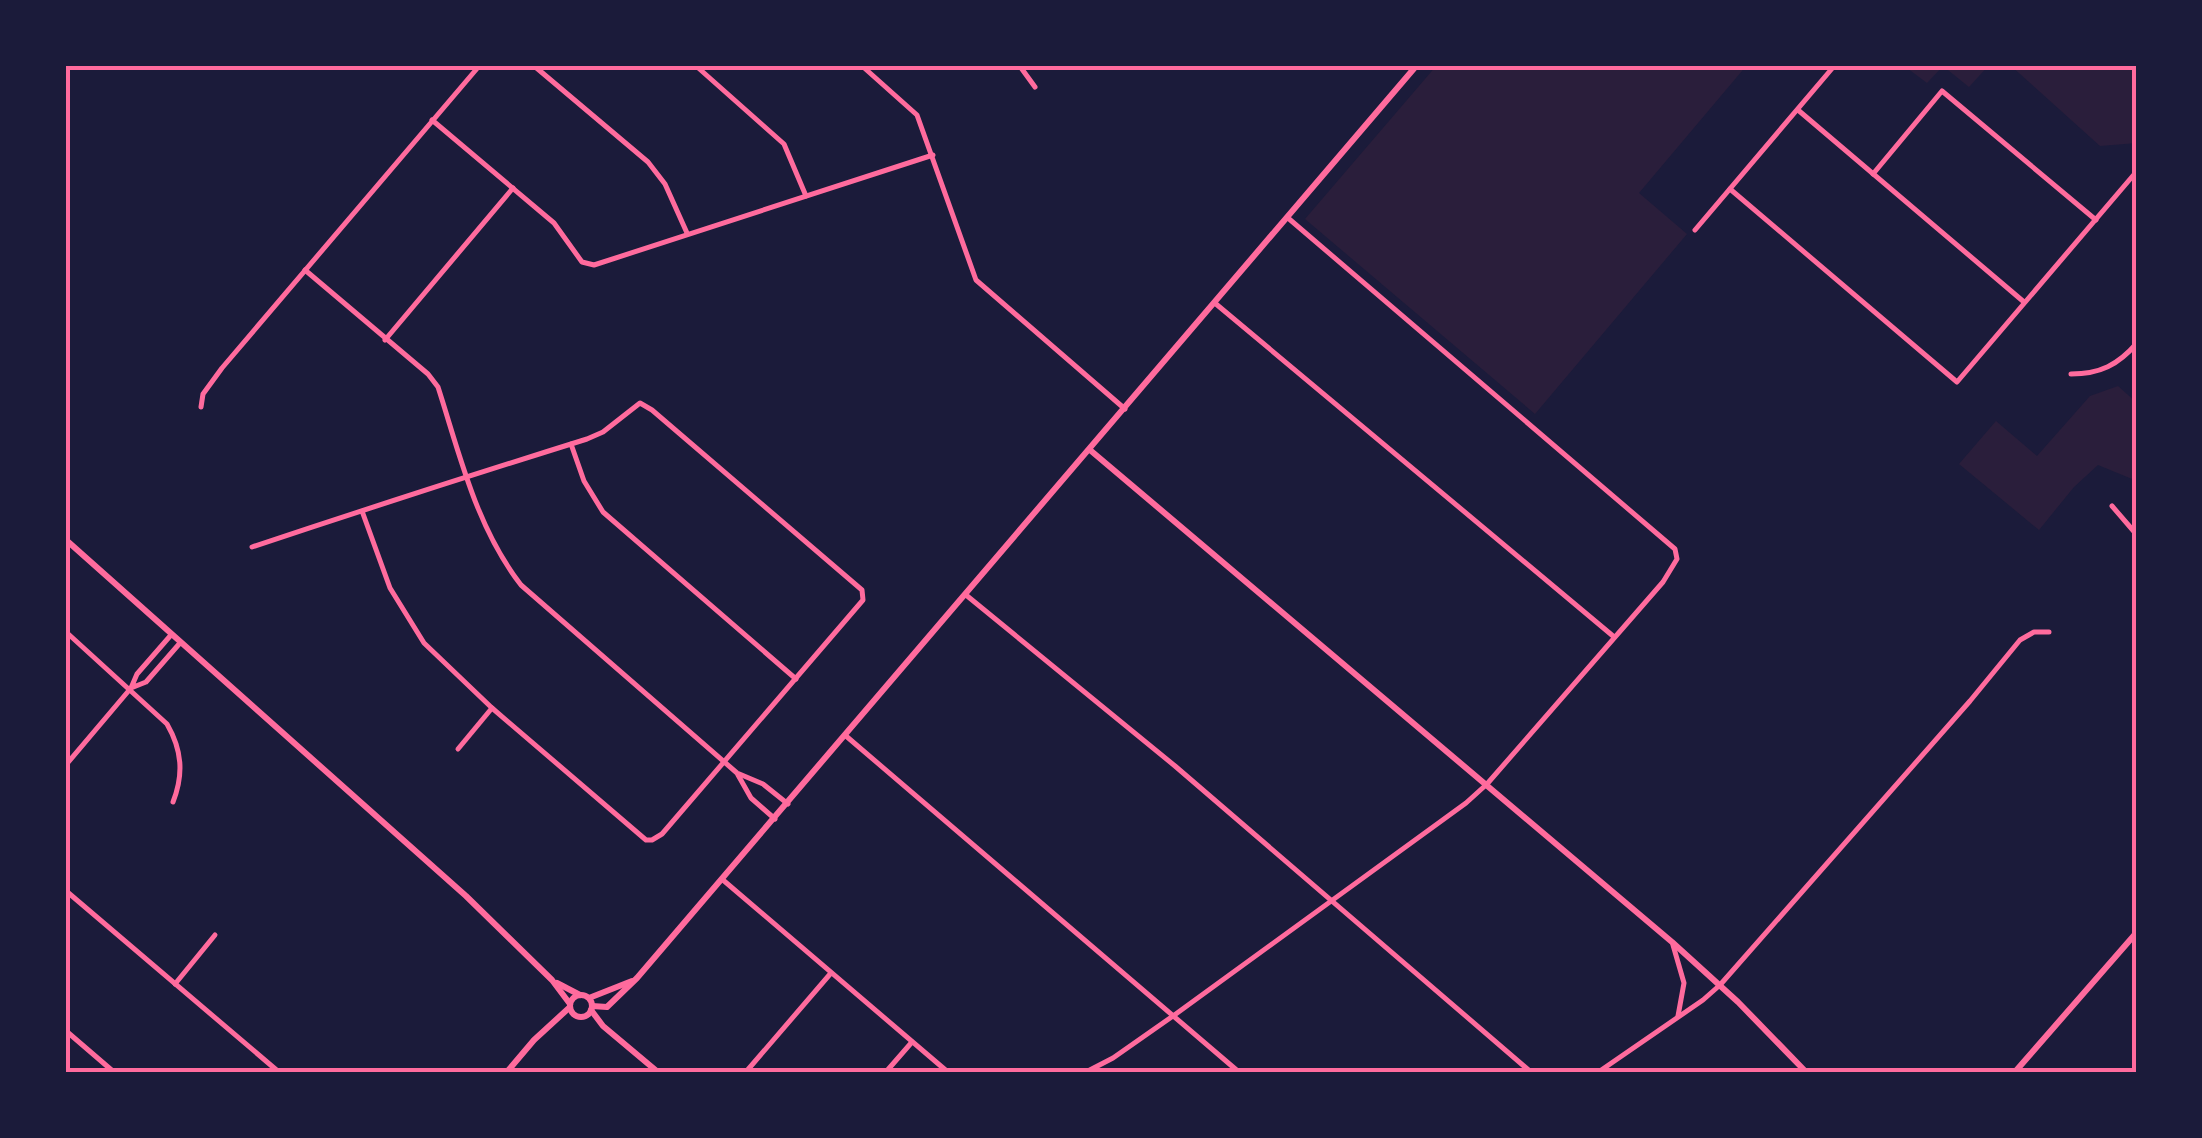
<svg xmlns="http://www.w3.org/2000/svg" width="2202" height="1138" viewBox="0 0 2202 1138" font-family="'PT Sans',sans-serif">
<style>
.green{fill:#2a1e3b}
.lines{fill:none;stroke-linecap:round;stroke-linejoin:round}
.minor{stroke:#ff6b9d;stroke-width:5}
.tertiary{stroke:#ff6b9d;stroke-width:6}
.neatline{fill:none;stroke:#ff6b9d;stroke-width:4}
</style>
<rect width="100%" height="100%" fill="#1b1b3a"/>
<!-- green -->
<g class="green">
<polygon points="1437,65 1747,65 1639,193 1687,234 1535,414 1305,219"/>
<polygon points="1903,65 1989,65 1969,87 1943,66 1927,83"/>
<polygon points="2010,65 2137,65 2137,143 2100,146"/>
<polygon points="2118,386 2137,403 2137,481 2098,465 2074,487 2039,530 1959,464 1996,421 2037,456 2090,396"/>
</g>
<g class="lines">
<!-- minor -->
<g class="minor">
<polyline points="533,65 648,162 665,184 687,233"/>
<polyline points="695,65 784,144 806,196"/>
<polyline points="861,65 917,115 976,280 1125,409"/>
<polyline points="1019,65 1035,87"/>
<polyline points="1798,110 2024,302"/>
<polyline points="432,120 554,223 582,262 594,265 933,155"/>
<polyline points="1873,174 1942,91 2096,220"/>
<polyline points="1730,189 1957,382 2137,171"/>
<polyline points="1695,230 1835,65"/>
<path d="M305,270L428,374L438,387C460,455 476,527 521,585L737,773L763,784L788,804"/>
<polyline points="1216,304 1613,636"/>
<polyline points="385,340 513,188"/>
<path d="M2071,374C2100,374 2118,365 2137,343"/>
<polyline points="201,407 203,394 222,368 480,65"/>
<polyline points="571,444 584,481 603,512 796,679"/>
<polyline points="2112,506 2137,535"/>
<path d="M252,547C363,510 475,474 587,439L603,432L640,403L652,410L862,590L863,600L662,834L652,840H646L492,708L424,643L390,588L362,511"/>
<polyline points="966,595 1175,766 1532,1073"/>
<path d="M65,631L167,724C182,750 184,774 173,802"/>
<polyline points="171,635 137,674 131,688 146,682 180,643"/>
<polyline points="846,736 1240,1073"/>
<polyline points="458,749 492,708"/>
<polyline points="65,766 131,688"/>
<polyline points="738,775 751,798 775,819"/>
<polyline points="723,880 949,1073"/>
<polyline points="65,890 280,1073"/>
<polyline points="1673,945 1684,983 1678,1016"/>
<polyline points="175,984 215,935"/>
<polyline points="65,1030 115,1073"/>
<polyline points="745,1073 831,973"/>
<polyline points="885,1073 912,1042"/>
<polyline points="1084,1073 1113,1058 1173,1016 1466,803 1487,784 1663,582 1677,559 1675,549 1288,218"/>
<polyline points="1597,1073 1703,1000 1720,985 1970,701 2020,640 2034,632 2049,632"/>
</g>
<!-- tertiary -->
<g class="tertiary">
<polyline points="1090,450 1672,942 1738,1002 1807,1073"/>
<polyline points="65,539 466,896 552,980 570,1004"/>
<polyline points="557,983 580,995"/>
<circle cx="581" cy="1006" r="11"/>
<polyline points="589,998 632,981"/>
<polyline points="592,1006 607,1007 637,978 1417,65"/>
<polyline points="591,1010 603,1026 659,1073"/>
<polyline points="506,1073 534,1040 570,1007"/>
<polyline points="2014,1073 2137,932"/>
</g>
</g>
<!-- border -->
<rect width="2202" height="1138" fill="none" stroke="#1b1b3a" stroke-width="135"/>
<rect x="68" y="68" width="2066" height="1002" class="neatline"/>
</svg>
